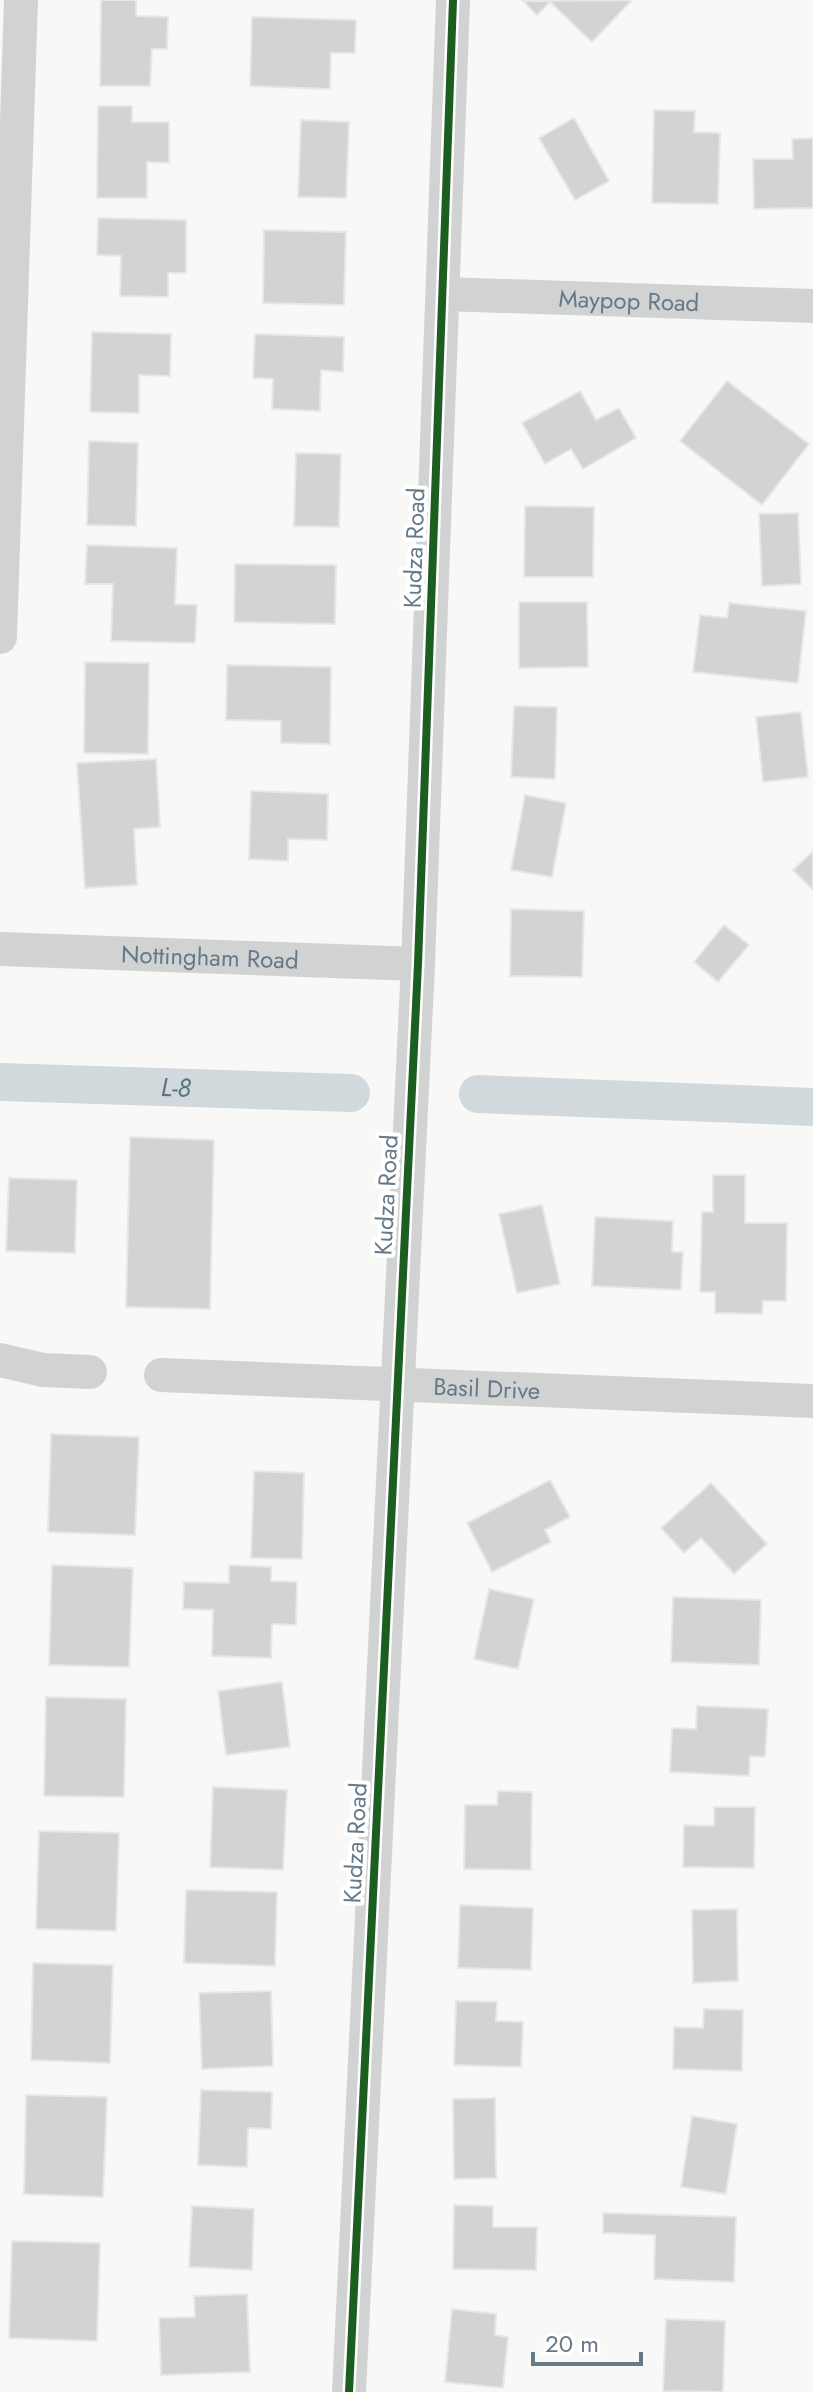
<svg xmlns="http://www.w3.org/2000/svg" width="813" height="2392" viewBox="0 0 813 2392" font-family="Jost,sans-serif">
<style>
.lines{fill:none;stroke-linecap:round;stroke-linejoin:round}
.canal{stroke:#d2d9dd;stroke-width:38}
.building{fill:#d2d4d4;stroke:#e7e7e6;stroke-width:2}
.minor{stroke:#d1d3d3;stroke-width:34}
.cycleway-casing{stroke:#fff;stroke-width:13}
.cycleway{stroke:#1b5e20;stroke-width:8}
.labels{text-anchor:middle;dominant-baseline:central;stroke-width:8;stroke-linejoin:round;paint-order:stroke}
.street-label{font-size:24px;fill:#657989;stroke:#fff}
.water-label{font-size:26px;font-style:italic;fill:#5c747e;stroke:#fff}
</style>
<rect width="100%" height="100%" fill="#f8f8f7"/>
<g class="lines">
<!-- canal -->
<g class="canal">
<path id="s1" d="M0,1082L351,1093"/>
<polyline points="478,1094 813,1107"/>
</g>
</g>
<!-- building -->
<g class="building">
<polygon points="101,0 136,0 136,16 168,17 167,49 152,49 150,86 100,86"/>
<polygon points="632,0 592,42 550,2 537,15 523,1"/>
<polygon points="252,17 356,20 355,53 331,53 330,89 250,86"/>
<polygon points="98,106 132,106 132,122 169,122 169,163 147,162 147,198 97,198"/>
<polygon points="654,110 695,111 694,132 720,133 718,204 652,203"/>
<polygon points="574,118 609,181 575,200 539,138"/>
<polygon points="301,120 349,122 346,198 298,197"/>
<polygon points="813,138 813,208 754,209 753,159 793,159 792,139"/>
<polygon points="98,218 186,220 186,273 168,273 168,297 120,296 121,256 97,255"/>
<polygon points="264,230 346,232 344,305 263,303"/>
<polygon points="92,332 171,334 170,376 139,375 139,413 90,412"/>
<polygon points="255,334 344,337 343,372 321,370 320,411 272,409 273,379 253,378"/>
<polygon points="727,381 809,444 762,505 680,441"/>
<polygon points="580,391 596,420 619,408 636,438 583,469 571,449 545,464 522,423"/>
<polygon points="89,441 138,443 136,526 87,525"/>
<polygon points="296,453 341,454 339,527 294,526"/>
<polygon points="525,506 594,507 593,577 524,577"/>
<polygon points="798,513 801,584 762,586 759,514"/>
<polygon points="87,545 177,548 175,604 197,605 195,643 111,641 113,584 85,584"/>
<polygon points="235,564 336,565 335,624 234,622"/>
<polygon points="519,602 587,602 588,667 519,668"/>
<polygon points="729,603 806,611 798,683 693,672 700,615 727,618"/>
<polygon points="85,662 149,663 148,754 84,753"/>
<polygon points="227,665 331,667 330,744 281,743 281,721 226,720"/>
<polygon points="514,706 557,707 555,779 511,777"/>
<polygon points="801,712 808,777 763,782 756,717"/>
<polygon points="156,759 160,827 134,829 137,885 85,888 77,763"/>
<polygon points="251,791 328,794 327,840 288,839 288,861 249,859"/>
<polygon points="525,795 566,803 552,877 511,870"/>
<polygon points="813,851 813,890 793,870"/>
<polygon points="511,909 584,911 582,977 510,976"/>
<polygon points="724,925 749,945 718,982 694,962"/>
<polygon points="130,1137 214,1140 210,1309 126,1307"/>
<polygon points="713,1175 745,1175 745,1223 787,1223 786,1301 763,1301 762,1314 715,1313 715,1292 700,1292 702,1212 713,1212"/>
<polygon points="9,1178 77,1180 75,1253 6,1251"/>
<polygon points="542,1205 560,1284 517,1293 499,1214"/>
<polygon points="595,1217 673,1221 672,1252 683,1252 681,1290 592,1286"/>
<polygon points="51,1434 139,1437 135,1535 48,1532"/>
<polygon points="254,1471 304,1473 302,1559 251,1558"/>
<polygon points="550,1480 570,1517 545,1530 551,1542 492,1572 467,1523"/>
<polygon points="711,1483 767,1544 734,1574 701,1538 684,1553 661,1528"/>
<polygon points="52,1565 133,1568 129,1667 49,1665"/>
<polygon points="229,1565 271,1567 271,1581 297,1582 296,1625 272,1624 271,1658 212,1656 213,1610 183,1609 184,1582 229,1583"/>
<polygon points="489,1589 534,1599 518,1669 474,1659"/>
<polygon points="673,1597 761,1600 759,1665 671,1662"/>
<polygon points="282,1682 290,1747 226,1755 218,1691"/>
<polygon points="46,1697 126,1699 124,1797 44,1796"/>
<polygon points="697,1706 768,1709 765,1757 750,1756 749,1776 670,1772 672,1728 696,1729"/>
<polygon points="213,1787 287,1790 283,1870 210,1867"/>
<polygon points="498,1791 532,1792 531,1870 464,1869 465,1805 497,1805"/>
<polygon points="714,1807 755,1807 754,1868 683,1867 684,1825 714,1826"/>
<polygon points="39,1831 119,1833 116,1931 36,1929"/>
<polygon points="186,1890 277,1892 275,1966 184,1963"/>
<polygon points="460,1905 533,1908 531,1970 458,1968"/>
<polygon points="737,1909 738,1981 693,1983 692,1910"/>
<polygon points="33,1963 113,1965 110,2063 31,2060"/>
<polygon points="271,1991 273,2066 202,2069 199,1993"/>
<polygon points="456,2001 497,2002 496,2021 523,2022 521,2067 454,2065"/>
<polygon points="704,2009 743,2010 742,2071 673,2069 674,2027 703,2028"/>
<polygon points="201,2090 272,2092 271,2129 248,2128 247,2167 198,2165"/>
<polygon points="26,2095 107,2097 103,2197 24,2194"/>
<polygon points="495,2098 496,2178 454,2179 453,2099"/>
<polygon points="692,2116 737,2124 726,2194 681,2187"/>
<polygon points="454,2205 493,2206 493,2227 537,2227 536,2270 453,2269"/>
<polygon points="192,2206 254,2209 252,2270 189,2267"/>
<polygon points="603,2213 736,2217 734,2282 654,2279 655,2235 603,2233"/>
<polygon points="12,2241 100,2243 97,2341 9,2338"/>
<polygon points="247,2294 250,2372 161,2375 159,2318 195,2317 194,2296"/>
<polygon points="452,2309 496,2314 495,2335 508,2337 503,2388 445,2382"/>
<polygon points="666,2319 725,2321 723,2392 663,2391"/>
</g>
<g class="lines">
<!-- minor -->
<g class="minor">
<path id="s2" d="M443,294L813,306"/>
<polyline points="0,637 21,0"/>
<path id="s3" d="M0,949L418,964"/>
<polyline points="0,1360 43,1370 90,1372"/>
<path id="s4" d="M161,1375L813,1401"/>
<polyline points="349,2392 418,964 453,0"/>
</g>
<!-- cycleway casing -->
<g class="cycleway-casing">
<polyline id="cycleway" points="349,2392 418,964 453,0"/>
</g>
<!-- cycleway -->
<use href="#cycleway" class="cycleway"/>
</g>
<g class="labels">
<!-- street labels -->
<g class="street-label">
<text stroke="none"><textPath href="#s2" startOffset="186">Maypop Road</textPath></text>
<text transform="translate(414 548) rotate(-88)">Kudza Road</text>
<text stroke="none"><textPath href="#s3" startOffset="210">Nottingham Road</textPath></text>
<text transform="translate(386 1195) rotate(-87)">Kudza Road</text>
<text stroke="none"><textPath href="#s4" startOffset="326">Basil Drive</textPath></text>
<text transform="translate(355 1843) rotate(-87)">Kudza Road</text>
</g>
<!-- water labels -->
<g class="water-label">
<text stroke="none"><textPath href="#s1" startOffset="176">L-8</textPath></text>
</g>
</g>
<!-- scale -->
<path d="M533 2352v12h108v-12" fill="none" stroke="#657989" stroke-width="4"/>
<text x="545" y="2352" font-size="24" fill="#657989" stroke="#ffffff" stroke-width="6" paint-order="stroke">20 m</text>
</svg>
